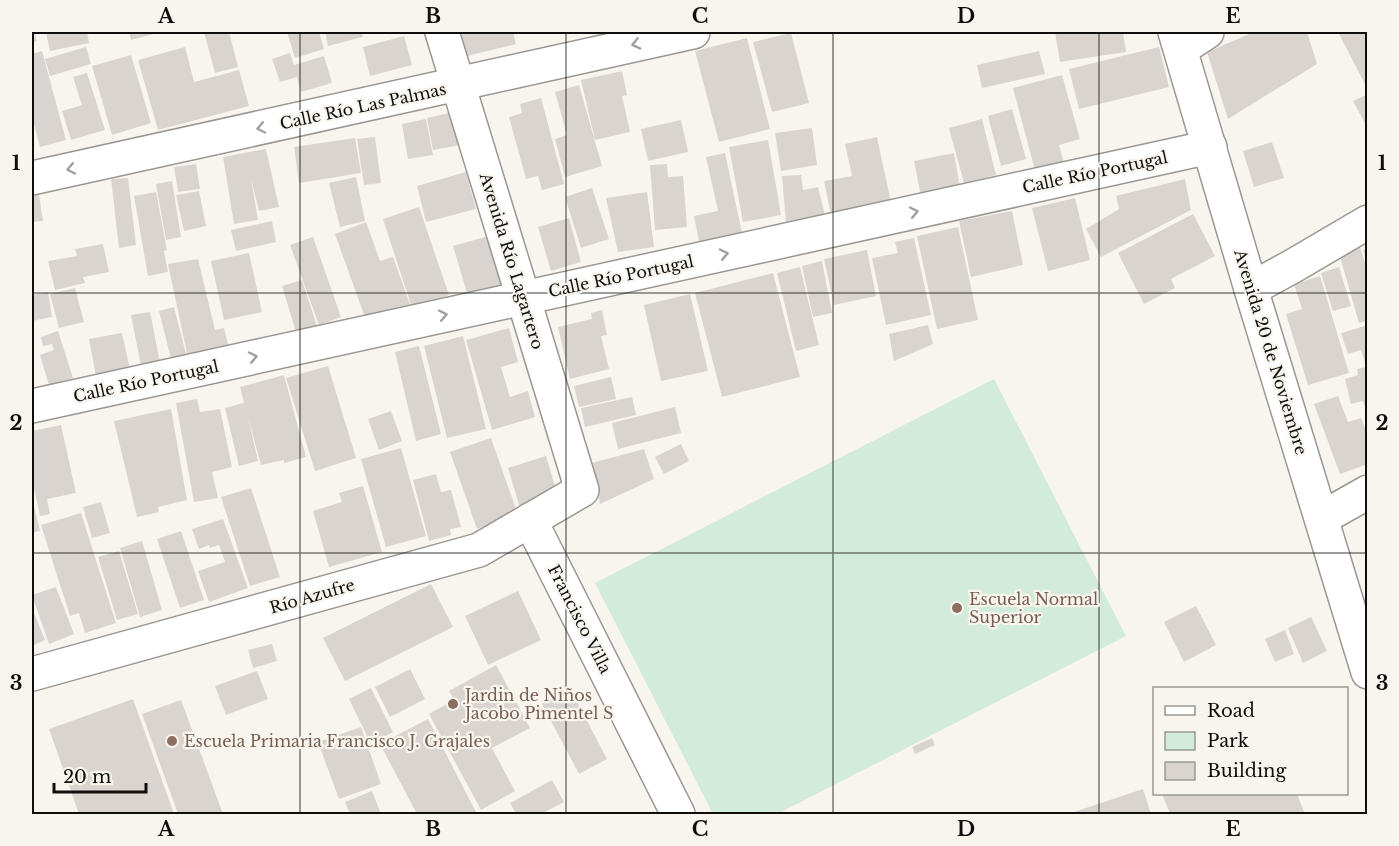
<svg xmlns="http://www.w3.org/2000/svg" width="1399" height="846" viewBox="0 0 1399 846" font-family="'Libre Baskerville',serif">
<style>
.green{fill:#d3ebda}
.building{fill:#dad4d0}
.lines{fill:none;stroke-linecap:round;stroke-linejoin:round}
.minor-casing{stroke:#9a9792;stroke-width:36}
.minor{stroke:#fff;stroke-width:33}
.oneway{stroke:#9f9f9e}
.grid{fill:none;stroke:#0f0e0c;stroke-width:1.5;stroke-opacity:0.55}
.education-dot{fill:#8d6e63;stroke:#f8f5ef;stroke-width:2}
.labels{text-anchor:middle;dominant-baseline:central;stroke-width:4.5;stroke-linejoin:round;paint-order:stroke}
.street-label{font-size:16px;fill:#0f0e0c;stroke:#f8f5ef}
.education-label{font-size:16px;fill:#785e54;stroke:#f8f5ef;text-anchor:start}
.neatline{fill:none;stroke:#0f0e0c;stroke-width:2}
.grid-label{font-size:20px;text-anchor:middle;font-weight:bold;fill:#0f0e0c}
</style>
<rect width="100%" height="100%" fill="#f8f5ef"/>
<!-- green -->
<polygon class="green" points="994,379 1126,636 777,814 713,814 595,583"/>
<!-- building -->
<g class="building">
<polygon points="32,32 34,32 37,41 32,42"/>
<polygon points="46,32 87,32 89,43 50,51"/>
<polygon points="129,32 161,32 131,40"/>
<polygon points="204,32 229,32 238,67 215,73"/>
<polygon points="287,32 319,32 324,49 295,58"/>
<polygon points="325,32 361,32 363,37 328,46"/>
<polygon points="461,32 513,32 516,44 467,56"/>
<polygon points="1055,32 1123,32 1126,52 1060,62"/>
<polygon points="1254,32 1307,32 1317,64 1228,119 1207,52"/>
<polygon points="1338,32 1368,32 1368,90"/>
<polygon points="791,33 809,103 772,112 753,42"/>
<polygon points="404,36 412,65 370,76 363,47"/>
<polygon points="747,38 770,129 719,142 695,51"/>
<polygon points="86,47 91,64 50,76 45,59"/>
<polygon points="185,47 194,82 239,70 249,106 158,130 138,60"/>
<polygon points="1159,47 1169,87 1079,109 1069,69"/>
<polygon points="42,51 66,140 40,147 32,116 32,54"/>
<polygon points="1039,51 1045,74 982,88 977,65"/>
<polygon points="290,53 294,65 324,56 332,83 301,92 297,77 280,82 272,59"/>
<polygon points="131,55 151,123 112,135 92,66"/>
<polygon points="622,71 627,95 622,96 630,132 595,140 581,80"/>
<polygon points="87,73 105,130 71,140 62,111 82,105 73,77"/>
<polygon points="1062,75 1080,139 1059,145 1065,167 1036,174 1013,88"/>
<polygon points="579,85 602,166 565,177 555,139 567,135 555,92"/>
<polygon points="1368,94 1368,129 1353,101"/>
<polygon points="541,98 564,184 542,190 538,176 526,179 509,117 522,113 520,104"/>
<polygon points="1012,109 1026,159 1001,166 988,116"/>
<polygon points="453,112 460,145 433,150 427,118"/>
<polygon points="426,119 433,155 408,159 402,124"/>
<polygon points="982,119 996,175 964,183 949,128"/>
<polygon points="681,120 688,152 648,161 641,129"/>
<polygon points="812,128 817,165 781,171 775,133"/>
<polygon points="375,137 381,183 364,185 357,139"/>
<polygon points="877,137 892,207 832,220 824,181 852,176 845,144"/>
<polygon points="355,138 361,173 299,183 294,147"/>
<polygon points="768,140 781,215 743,222 729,147"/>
<polygon points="1272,142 1284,178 1254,187 1243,151"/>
<polygon points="266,149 279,207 259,211 251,178 258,220 234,224 223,157"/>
<polygon points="725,153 742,233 699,242 694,216 718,211 706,157"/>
<polygon points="954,153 960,188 921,196 914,161"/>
<polygon points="196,164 200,189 178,192 174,167"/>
<polygon points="667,164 668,177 683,176 687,227 655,230 650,165"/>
<polygon points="466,172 476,209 426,222 417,186"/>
<polygon points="801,175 803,190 818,187 825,216 786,223 782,176"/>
<polygon points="356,177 365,221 340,227 329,183"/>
<polygon points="128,178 136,245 119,248 111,179"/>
<polygon points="1185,179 1191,210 1101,257 1086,229 1119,209 1116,196"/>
<polygon points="172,181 181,237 166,240 156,184"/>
<polygon points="592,188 609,239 581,248 565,197"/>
<polygon points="199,191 206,226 184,231 176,195"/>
<polygon points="156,192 167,250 164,251 168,272 148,276 134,196"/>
<polygon points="647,192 654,247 618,252 606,198"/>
<polygon points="39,195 43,221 32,222 32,196"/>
<polygon points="1075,198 1090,260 1048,271 1032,208"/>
<polygon points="419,207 449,295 412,308 383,219"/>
<polygon points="1012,211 1023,265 971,277 959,221"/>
<polygon points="1193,214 1215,256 1171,279 1175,288 1144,304 1118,253"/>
<polygon points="569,218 581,262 551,271 538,227"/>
<polygon points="272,221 276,242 236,251 231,230"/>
<polygon points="366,222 380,261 393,257 411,307 367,323 335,234"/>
<polygon points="958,227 978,320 937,329 917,236"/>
<polygon points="492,235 506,286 468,296 453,246"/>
<polygon points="313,237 341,317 319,325 290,245"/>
<polygon points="914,238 931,315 886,325 872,258 898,253 895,242"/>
<polygon points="103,244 109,272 83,277 85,283 55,290 48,261 77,256 75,249"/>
<polygon points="1360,247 1368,272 1368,320 1359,323 1339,253"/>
<polygon points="1368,249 1368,264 1367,264 1363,250"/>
<polygon points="867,250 876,296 834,305 824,259"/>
<polygon points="249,253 262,312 224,320 211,261"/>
<polygon points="198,259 215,330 224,328 229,349 188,358 168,264"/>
<polygon points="822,261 832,313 813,317 802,266"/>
<polygon points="800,267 819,345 796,351 777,273"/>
<polygon points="1339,267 1351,306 1333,311 1321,273"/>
<polygon points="773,273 800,377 722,397 695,293"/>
<polygon points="1320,276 1349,373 1308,385 1286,314 1302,309 1294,284"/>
<polygon points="302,280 317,326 296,332 282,286"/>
<polygon points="75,288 84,322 59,328 50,294"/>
<polygon points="48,292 52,317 32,321 32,295"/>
<polygon points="690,294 708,371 661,381 644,305"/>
<polygon points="174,307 186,354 171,359 159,311"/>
<polygon points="602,310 607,335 601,336 609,369 570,379 558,327 592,319 591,313"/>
<polygon points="150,312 160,362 141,366 131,315"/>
<polygon points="928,325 933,344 894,361 889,334"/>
<polygon points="1368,325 1368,362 1365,363 1361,350 1348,354 1341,333"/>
<polygon points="509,328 518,362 501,367 510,397 528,391 535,417 492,430 466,340"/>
<polygon points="58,331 73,378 49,385 40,355 54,350 52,344 43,346 41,337"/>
<polygon points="122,333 130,369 96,376 89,339"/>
<polygon points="463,336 486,429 447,438 424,346"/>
<polygon points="419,346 441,434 416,441 395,352"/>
<polygon points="328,366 356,458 315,471 286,378"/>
<polygon points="1366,367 1368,373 1367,413 1363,401 1351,404 1345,379 1358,375 1357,369"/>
<polygon points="284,375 306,457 284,463 284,460 261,465 248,417 258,461 239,466 225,408 244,403 240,387"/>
<polygon points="611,377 616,399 579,407 574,386"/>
<polygon points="1338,396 1348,422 1361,418 1368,435 1368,464 1340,474 1314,404"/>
<polygon points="632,397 636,415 585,427 581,408"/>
<polygon points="197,399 200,412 220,409 232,467 212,472 218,498 194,502 176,403"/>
<polygon points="675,407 681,433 618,449 612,423"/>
<polygon points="171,409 187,500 158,507 159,512 137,517 114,421"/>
<polygon points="391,411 402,441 379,450 368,419"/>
<polygon points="61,425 76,493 47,499 50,514 40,516 32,479 32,431"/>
<polygon points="491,438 518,515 477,529 450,452"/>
<polygon points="681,444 689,461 664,474 655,457"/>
<polygon points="401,448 426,536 386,547 361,459"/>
<polygon points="644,449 654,479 600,504 592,463"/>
<polygon points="546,456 559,500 521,511 508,468"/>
<polygon points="436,474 441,492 451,490 461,527 450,529 451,535 429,541 413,480"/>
<polygon points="363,486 382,552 329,567 313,511 342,502 339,493"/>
<polygon points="251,488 280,577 250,586 221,497"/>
<polygon points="32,498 40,531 32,533"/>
<polygon points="101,502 110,533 92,538 83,507"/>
<polygon points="81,513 116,623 85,633 79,613 70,616 41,525"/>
<polygon points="223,519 248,588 209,602 198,571 225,562 219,545 210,548 209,545 199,549 192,529"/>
<polygon points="181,531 204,600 180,608 157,539"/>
<polygon points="142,541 162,610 140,617 120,548"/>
<polygon points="119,551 138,614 117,620 98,557"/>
<polygon points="431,584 453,627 345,681 323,638"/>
<polygon points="56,587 74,634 49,644 32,595"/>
<polygon points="518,591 541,640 488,665 465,616"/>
<polygon points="1196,606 1216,645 1184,662 1164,622"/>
<polygon points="32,608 45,640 32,646"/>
<polygon points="1311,617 1327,651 1303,663 1288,628"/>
<polygon points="1285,630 1294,654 1275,662 1265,639"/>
<polygon points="272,644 277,661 253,668 248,650"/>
<polygon points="496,665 530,728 492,748 515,791 481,810 429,714 454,700 449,691"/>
<polygon points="410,669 425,699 390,717 375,687"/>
<polygon points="257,671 268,699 226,715 215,686"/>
<polygon points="371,688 393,732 371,744 349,699"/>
<polygon points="571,690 607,759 579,774 542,704"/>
<polygon points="133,699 174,814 79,814 49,729"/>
<polygon points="181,700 223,814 178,814 142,714"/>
<polygon points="428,719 477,814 417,814 380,744"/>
<polygon points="361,727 381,784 339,799 318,742"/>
<polygon points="932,738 935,745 915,754 912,747"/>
<polygon points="552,780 564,802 541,814 516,814 510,803"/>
<polygon points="1143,789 1151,814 1068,814"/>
<polygon points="372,791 381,814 350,814 345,802"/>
<polygon points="1162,794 1297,794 1305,814 1170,814"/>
</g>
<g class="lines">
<!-- minor casing -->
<g class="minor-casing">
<g id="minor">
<polyline points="1175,32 1251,289 1368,672"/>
<polyline points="1181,49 1207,32"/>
<polyline points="32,178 693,32"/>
<polyline points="1251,289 1293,266 1368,222"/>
<polyline points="32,406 1210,147"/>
<polyline points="1322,518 1368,492"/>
<polyline points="530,520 678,814"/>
<polyline points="32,674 479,550 582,490 442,32"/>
</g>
</g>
<!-- minor -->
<use href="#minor" class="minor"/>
</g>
<!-- one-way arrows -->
<defs><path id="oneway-chevron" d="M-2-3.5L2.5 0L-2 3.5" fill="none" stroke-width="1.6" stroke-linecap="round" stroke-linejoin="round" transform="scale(1.5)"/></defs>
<g class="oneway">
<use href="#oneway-chevron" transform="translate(636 44) rotate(167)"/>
<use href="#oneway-chevron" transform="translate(261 128) rotate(168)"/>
<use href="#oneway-chevron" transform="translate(71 169) rotate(168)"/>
<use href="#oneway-chevron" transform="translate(914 212) rotate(-12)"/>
<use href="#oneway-chevron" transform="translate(724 254) rotate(-12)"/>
<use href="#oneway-chevron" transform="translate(443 315) rotate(-12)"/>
<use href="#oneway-chevron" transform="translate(253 357) rotate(-12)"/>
</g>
<!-- grid -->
<path class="grid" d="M300,32V814M566,32V814M833,32V814M1099,32V814M32,293H1368M32,553H1368"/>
<!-- markers -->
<g class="education-dot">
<circle cx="957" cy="608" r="6"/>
<circle cx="453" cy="704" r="6"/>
<circle cx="172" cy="741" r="6"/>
</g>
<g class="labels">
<!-- street labels -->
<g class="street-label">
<text transform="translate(363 106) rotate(-12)">Calle Río Las Palmas</text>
<text transform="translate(1095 172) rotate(-12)">Calle Río Portugal</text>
<text transform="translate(512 261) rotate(73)">Avenida Río Lagartero</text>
<text transform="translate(621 276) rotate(-12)">Calle Río Portugal</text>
<text transform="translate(1271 352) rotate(73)">Avenida 20 de Noviembre</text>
<text transform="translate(146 381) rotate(-12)">Calle Río Portugal</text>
<text transform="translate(312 596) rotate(-16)">Río Azufre</text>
<text transform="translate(580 619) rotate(63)">Francisco Villa</text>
</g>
<!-- education labels -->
<g class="education-label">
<text x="969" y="599">Escuela Normal<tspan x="969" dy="18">Superior</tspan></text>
<text x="465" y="695">Jardin de Niños<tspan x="465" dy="18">Jacobo Pimentel S</tspan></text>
<text x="184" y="741">Escuela Primaria Francisco J. Grajales</text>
</g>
</g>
<!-- border -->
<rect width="1399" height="846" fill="none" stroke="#f8f5ef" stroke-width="66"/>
<!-- legend -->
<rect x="1153" y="687" width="195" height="108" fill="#f8f5ef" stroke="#9b9994" stroke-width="1.5"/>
<rect x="1165" y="706" width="30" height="9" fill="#ffffff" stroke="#9b9994" stroke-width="1.5"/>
<text x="1207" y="717" font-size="18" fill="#0f0e0c">Road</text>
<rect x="1165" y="732" width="30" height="18" fill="#d3ebda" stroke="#9b9994" stroke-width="1.5"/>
<text x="1207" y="747" font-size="18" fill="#0f0e0c">Park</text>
<rect x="1165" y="762" width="30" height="18" fill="#dad4d0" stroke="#9b9994" stroke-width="1.5"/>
<text x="1207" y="777" font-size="18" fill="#0f0e0c">Building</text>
<!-- scale -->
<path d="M54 783v9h92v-9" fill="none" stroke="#0f0e0c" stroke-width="3"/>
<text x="63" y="783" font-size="18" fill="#0f0e0c" stroke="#f8f5ef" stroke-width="4.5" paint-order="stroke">20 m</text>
<rect x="33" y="33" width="1333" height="780" class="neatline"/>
<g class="grid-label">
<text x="166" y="23">A</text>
<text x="433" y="23">B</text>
<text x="700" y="23">C</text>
<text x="966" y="23">D</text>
<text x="1233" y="23">E</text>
<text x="16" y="170">1</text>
<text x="1382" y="170">1</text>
<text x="16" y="430">2</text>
<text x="1382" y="430">2</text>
<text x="16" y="690">3</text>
<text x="1382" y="690">3</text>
<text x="166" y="836">A</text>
<text x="433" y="836">B</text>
<text x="700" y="836">C</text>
<text x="966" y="836">D</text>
<text x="1233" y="836">E</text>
</g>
</svg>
